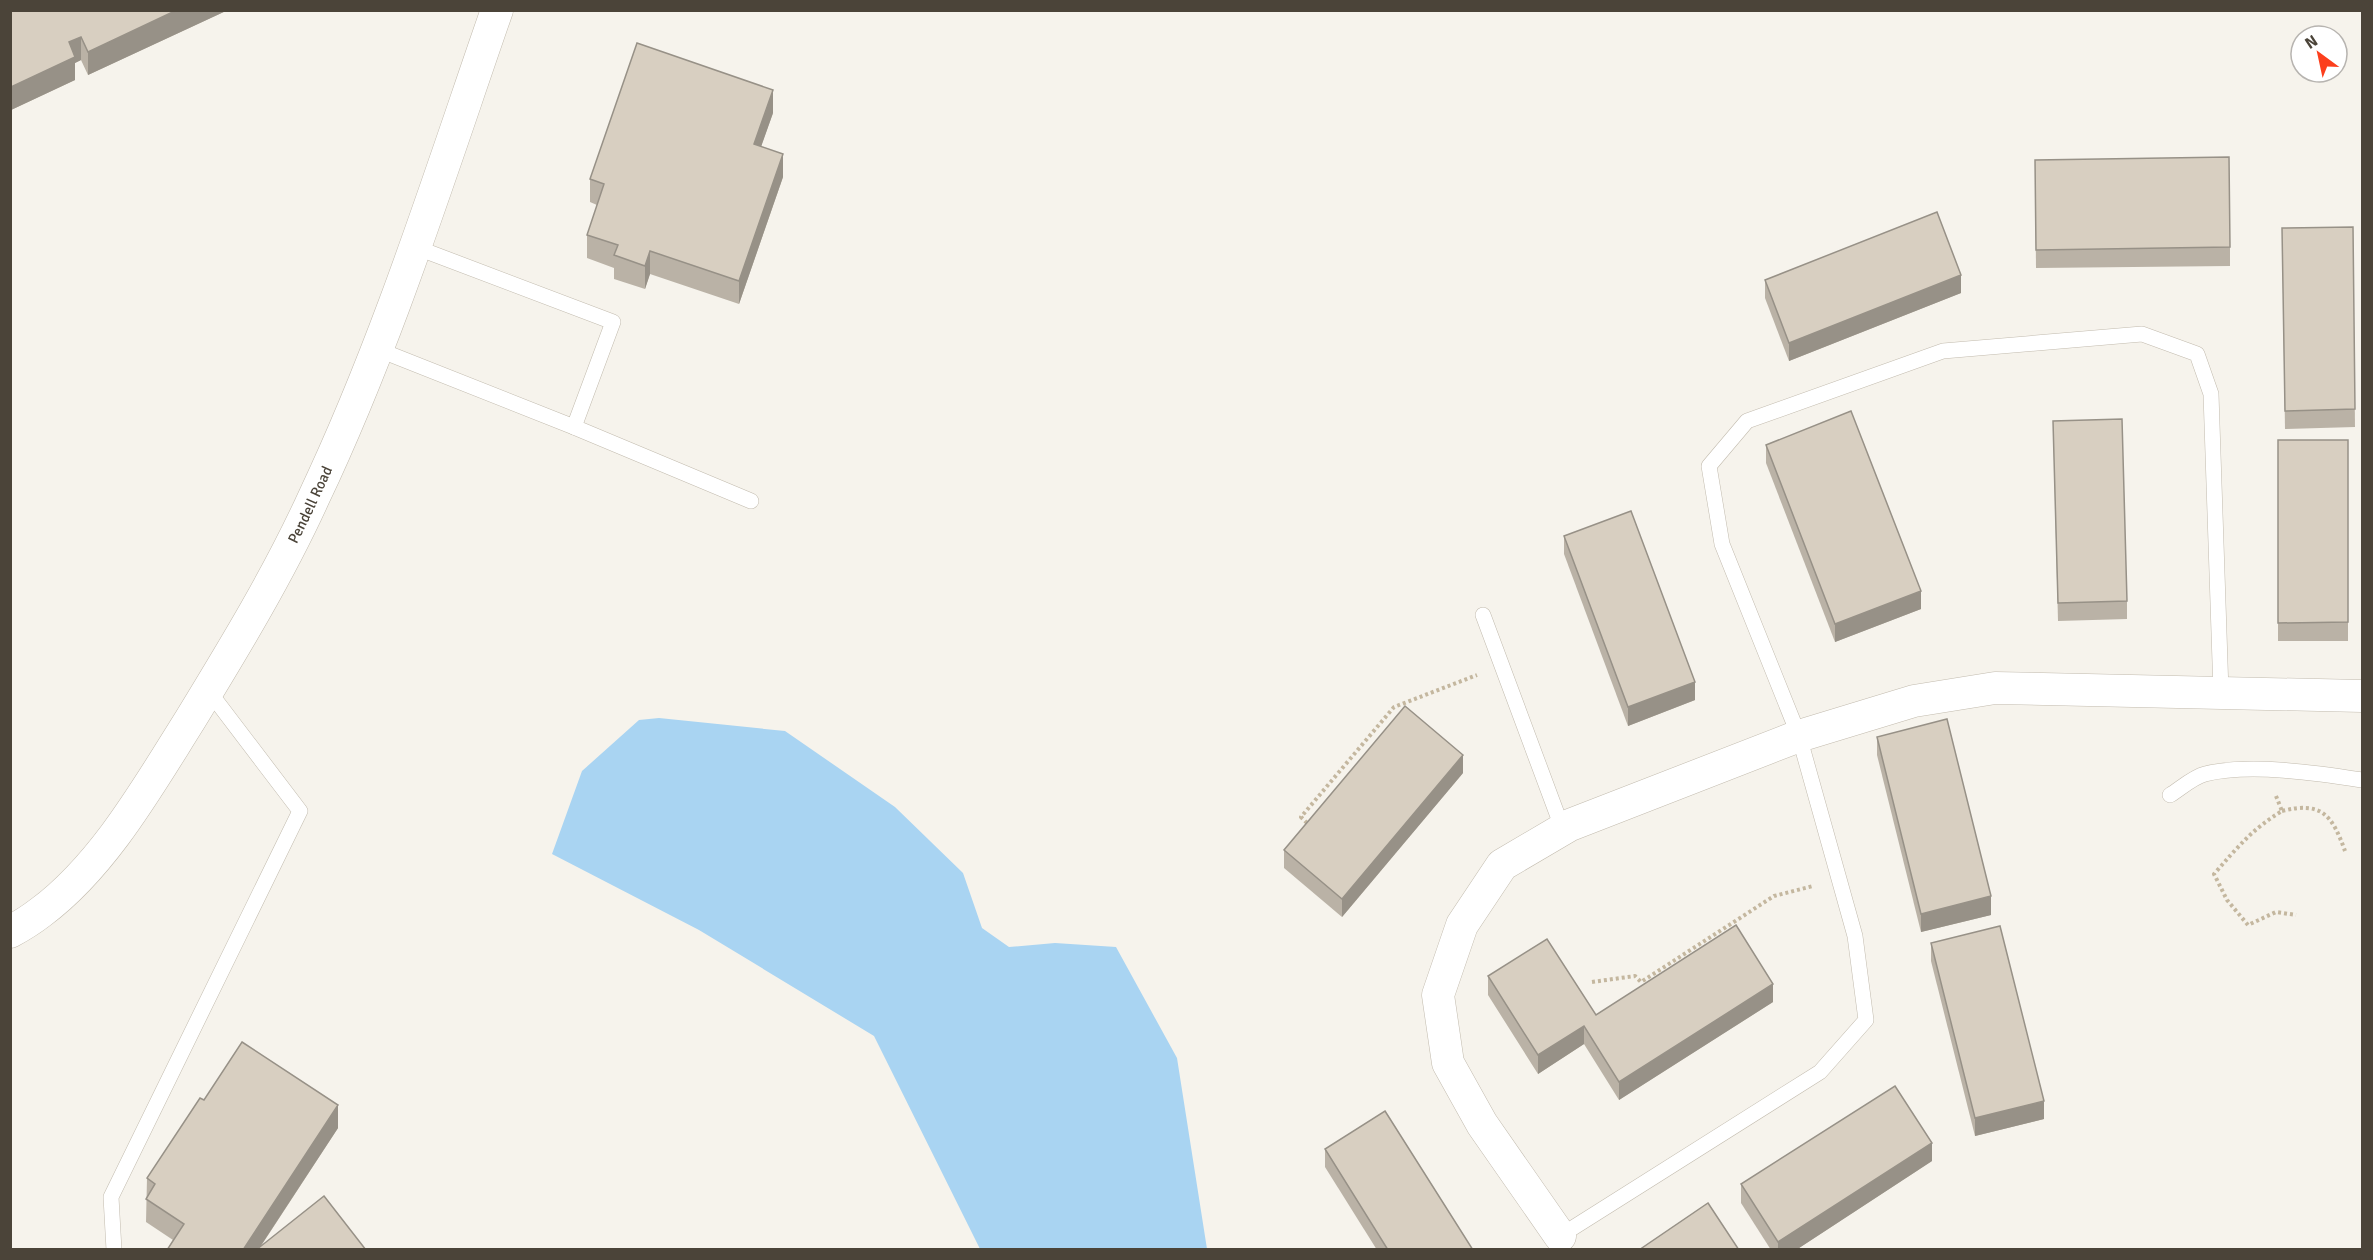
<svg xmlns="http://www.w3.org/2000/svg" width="2373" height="1260" viewBox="0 0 2373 1260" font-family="Signika,sans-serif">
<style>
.water{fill:#a9d4f2}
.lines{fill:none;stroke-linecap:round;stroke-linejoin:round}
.service-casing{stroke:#c2bbae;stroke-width:16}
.minor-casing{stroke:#c2bbae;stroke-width:33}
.path{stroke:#c4b79f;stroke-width:4;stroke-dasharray:3 3;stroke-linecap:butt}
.service{stroke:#fff;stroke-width:15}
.minor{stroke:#fff;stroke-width:32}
.wall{fill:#bab2a6}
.shaded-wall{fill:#979187}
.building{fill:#d8cfc1;stroke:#979187;stroke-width:1.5}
.labels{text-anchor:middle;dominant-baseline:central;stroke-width:4.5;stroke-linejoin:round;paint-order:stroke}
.street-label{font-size:15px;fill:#4b4439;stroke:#fff}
</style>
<rect width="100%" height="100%" fill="#f6f3ec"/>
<!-- water -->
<polygon class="water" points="659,718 785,731 895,807 963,873 982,928 1009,947 1055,943 1116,947 1177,1058 1207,1249 980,1249 874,1036 699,930 552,854 582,771 639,720"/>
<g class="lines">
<!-- service casing -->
<g class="service-casing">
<g id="service">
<polyline points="377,349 574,427 613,322 415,247"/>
<polyline points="574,427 751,501"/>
<polyline points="1483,615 1563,830"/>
<path d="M2170,795C2180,789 2193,777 2205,774C2249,763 2318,773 2362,780"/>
<polyline points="1560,1236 1820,1072 1866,1020 1855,936 1799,736 1722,544 1709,466 1747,421 1943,351 2142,334 2197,354 2211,394 2221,692"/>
<polyline points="114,1250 111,1197 300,811 208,690"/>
</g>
</g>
<!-- minor casing -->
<g class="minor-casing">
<g id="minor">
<path id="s1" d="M10,932C21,926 32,919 41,912C104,865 149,785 190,720C234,648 279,574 314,497C388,341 440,174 497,10"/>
<polyline points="1560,1236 1482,1124 1448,1063 1438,995 1462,925 1502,865 1570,825 1799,736 1914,701 1995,688 2362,696"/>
</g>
</g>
<!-- path -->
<g class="path">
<path d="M2276,796L2282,811C2252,829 2237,848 2214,874L2227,900L2248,925L2276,912L2296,915"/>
<path d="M2282,811C2322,801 2332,815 2345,851"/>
<polyline points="1307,823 1301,817 1394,707 1477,675"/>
<polyline points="1592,982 1635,976 1641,982 1774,896 1813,886"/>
</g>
<!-- service -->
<use href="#service" class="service"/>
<!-- minor -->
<use href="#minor" class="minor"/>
</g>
<!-- wall -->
<g class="wall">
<polygon points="10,10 228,10 88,75 81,60 75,63 75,80 11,110"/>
<polygon points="773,113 761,146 783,177 739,304 650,274 645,289 614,279 614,268 587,258 587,235 597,205 590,202 590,179"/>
<polygon points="2035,160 2230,247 2230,266 2036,268"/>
<polygon points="2353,227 2355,427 2285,429 2282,228"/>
<polygon points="1765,280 1961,293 1789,361 1765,298"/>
<polygon points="2053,421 2127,601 2127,619 2058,621"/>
<rect x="2278" y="440" width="70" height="201"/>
<polygon points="1766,445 1921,609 1835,642 1766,463"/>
<polygon points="1564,536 1695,700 1628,726 1564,554"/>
<polygon points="1877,737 1991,915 1921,932 1877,755"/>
<polygon points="1463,773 1342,917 1284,868 1284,850"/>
<polygon points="1931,943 2044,1119 1975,1136 1931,961"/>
<polygon points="1488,976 1596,1015 1773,1002 1619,1100 1584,1044 1538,1074 1488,995"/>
<polygon points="204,1100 338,1128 261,1246 167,1250 173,1240 146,1222 147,1178"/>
<polygon points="1325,1149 1473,1250 1377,1250 1325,1167"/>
<polygon points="1932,1161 1796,1250 1771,1250 1741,1203 1741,1184"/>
</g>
<!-- shaded-wall -->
<g class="shaded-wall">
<polygon points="177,10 228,10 88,75 88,52"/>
<polygon points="81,37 81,60 75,63 75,80 11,110 11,87 69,42"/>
<polygon points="773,90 773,113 754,167 754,144"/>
<polygon points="783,154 783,177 739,304 739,281"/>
<polygon points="650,251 650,274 645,289 645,266"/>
<polygon points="1961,275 1961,293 1789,361 1789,343"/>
<polygon points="1921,591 1921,609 1835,642 1835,624"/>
<polygon points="1695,682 1695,700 1628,726 1628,707"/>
<polygon points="1463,755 1463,773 1342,917 1342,899"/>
<polygon points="1991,896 1991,915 1921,932 1921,914"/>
<polygon points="1773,984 1773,1002 1619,1100 1619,1082"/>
<polygon points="1584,1026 1584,1044 1538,1074 1538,1055"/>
<polygon points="2044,1101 2044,1119 1975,1136 1975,1118"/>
<polygon points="338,1105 338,1128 258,1250 243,1250"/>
<polygon points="1932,1143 1932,1161 1796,1250 1778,1250 1778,1242"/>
</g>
<!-- building -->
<g class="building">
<polygon points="10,10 177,10 88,52 81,37 69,42 75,57 11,87"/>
<polygon points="637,43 773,90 754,144 783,154 739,281 650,251 645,266 614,255 618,245 587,235 604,184 590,179"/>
<polygon points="2229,157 2230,247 2036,250 2035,160"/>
<polygon points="1937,212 1961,275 1789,343 1765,280"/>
<polygon points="2353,227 2355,409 2285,411 2282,228"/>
<polygon points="1851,411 1921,591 1835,624 1766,445"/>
<polygon points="2122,419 2127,601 2058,603 2053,421"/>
<polygon points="2278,440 2348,440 2348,622 2278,623"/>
<polygon points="1631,511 1695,682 1628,707 1564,536"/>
<polygon points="1405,706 1463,755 1342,899 1284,850"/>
<polygon points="1947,719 1991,896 1921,914 1877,737"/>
<polygon points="1736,925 1773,984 1619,1082 1584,1026 1538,1055 1488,976 1547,939 1596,1015"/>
<polygon points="2000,926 2044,1101 1975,1118 1931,943"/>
<polygon points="242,1042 338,1105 243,1250 167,1250 184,1224 146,1199 155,1184 147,1178 200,1098 204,1100"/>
<polygon points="1895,1086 1932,1143 1778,1242 1741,1184"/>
<polygon points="1385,1111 1473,1250 1388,1250 1325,1149"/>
<polygon points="324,1196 366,1250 256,1250"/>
<polygon points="1708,1203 1739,1250 1639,1250"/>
</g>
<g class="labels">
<!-- street labels -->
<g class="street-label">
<text stroke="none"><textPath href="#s1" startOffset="528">Pendell Road</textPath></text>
</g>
</g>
<!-- border -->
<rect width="2373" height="1260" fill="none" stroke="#4b4439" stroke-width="24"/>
<!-- north arrow -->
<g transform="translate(2319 54) rotate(327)"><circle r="28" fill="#ffffff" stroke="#b7b4b0" stroke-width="1.5"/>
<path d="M0-4.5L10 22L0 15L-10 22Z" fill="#fc3f1d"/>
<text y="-9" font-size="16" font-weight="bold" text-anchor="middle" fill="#4b4439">N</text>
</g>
</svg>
